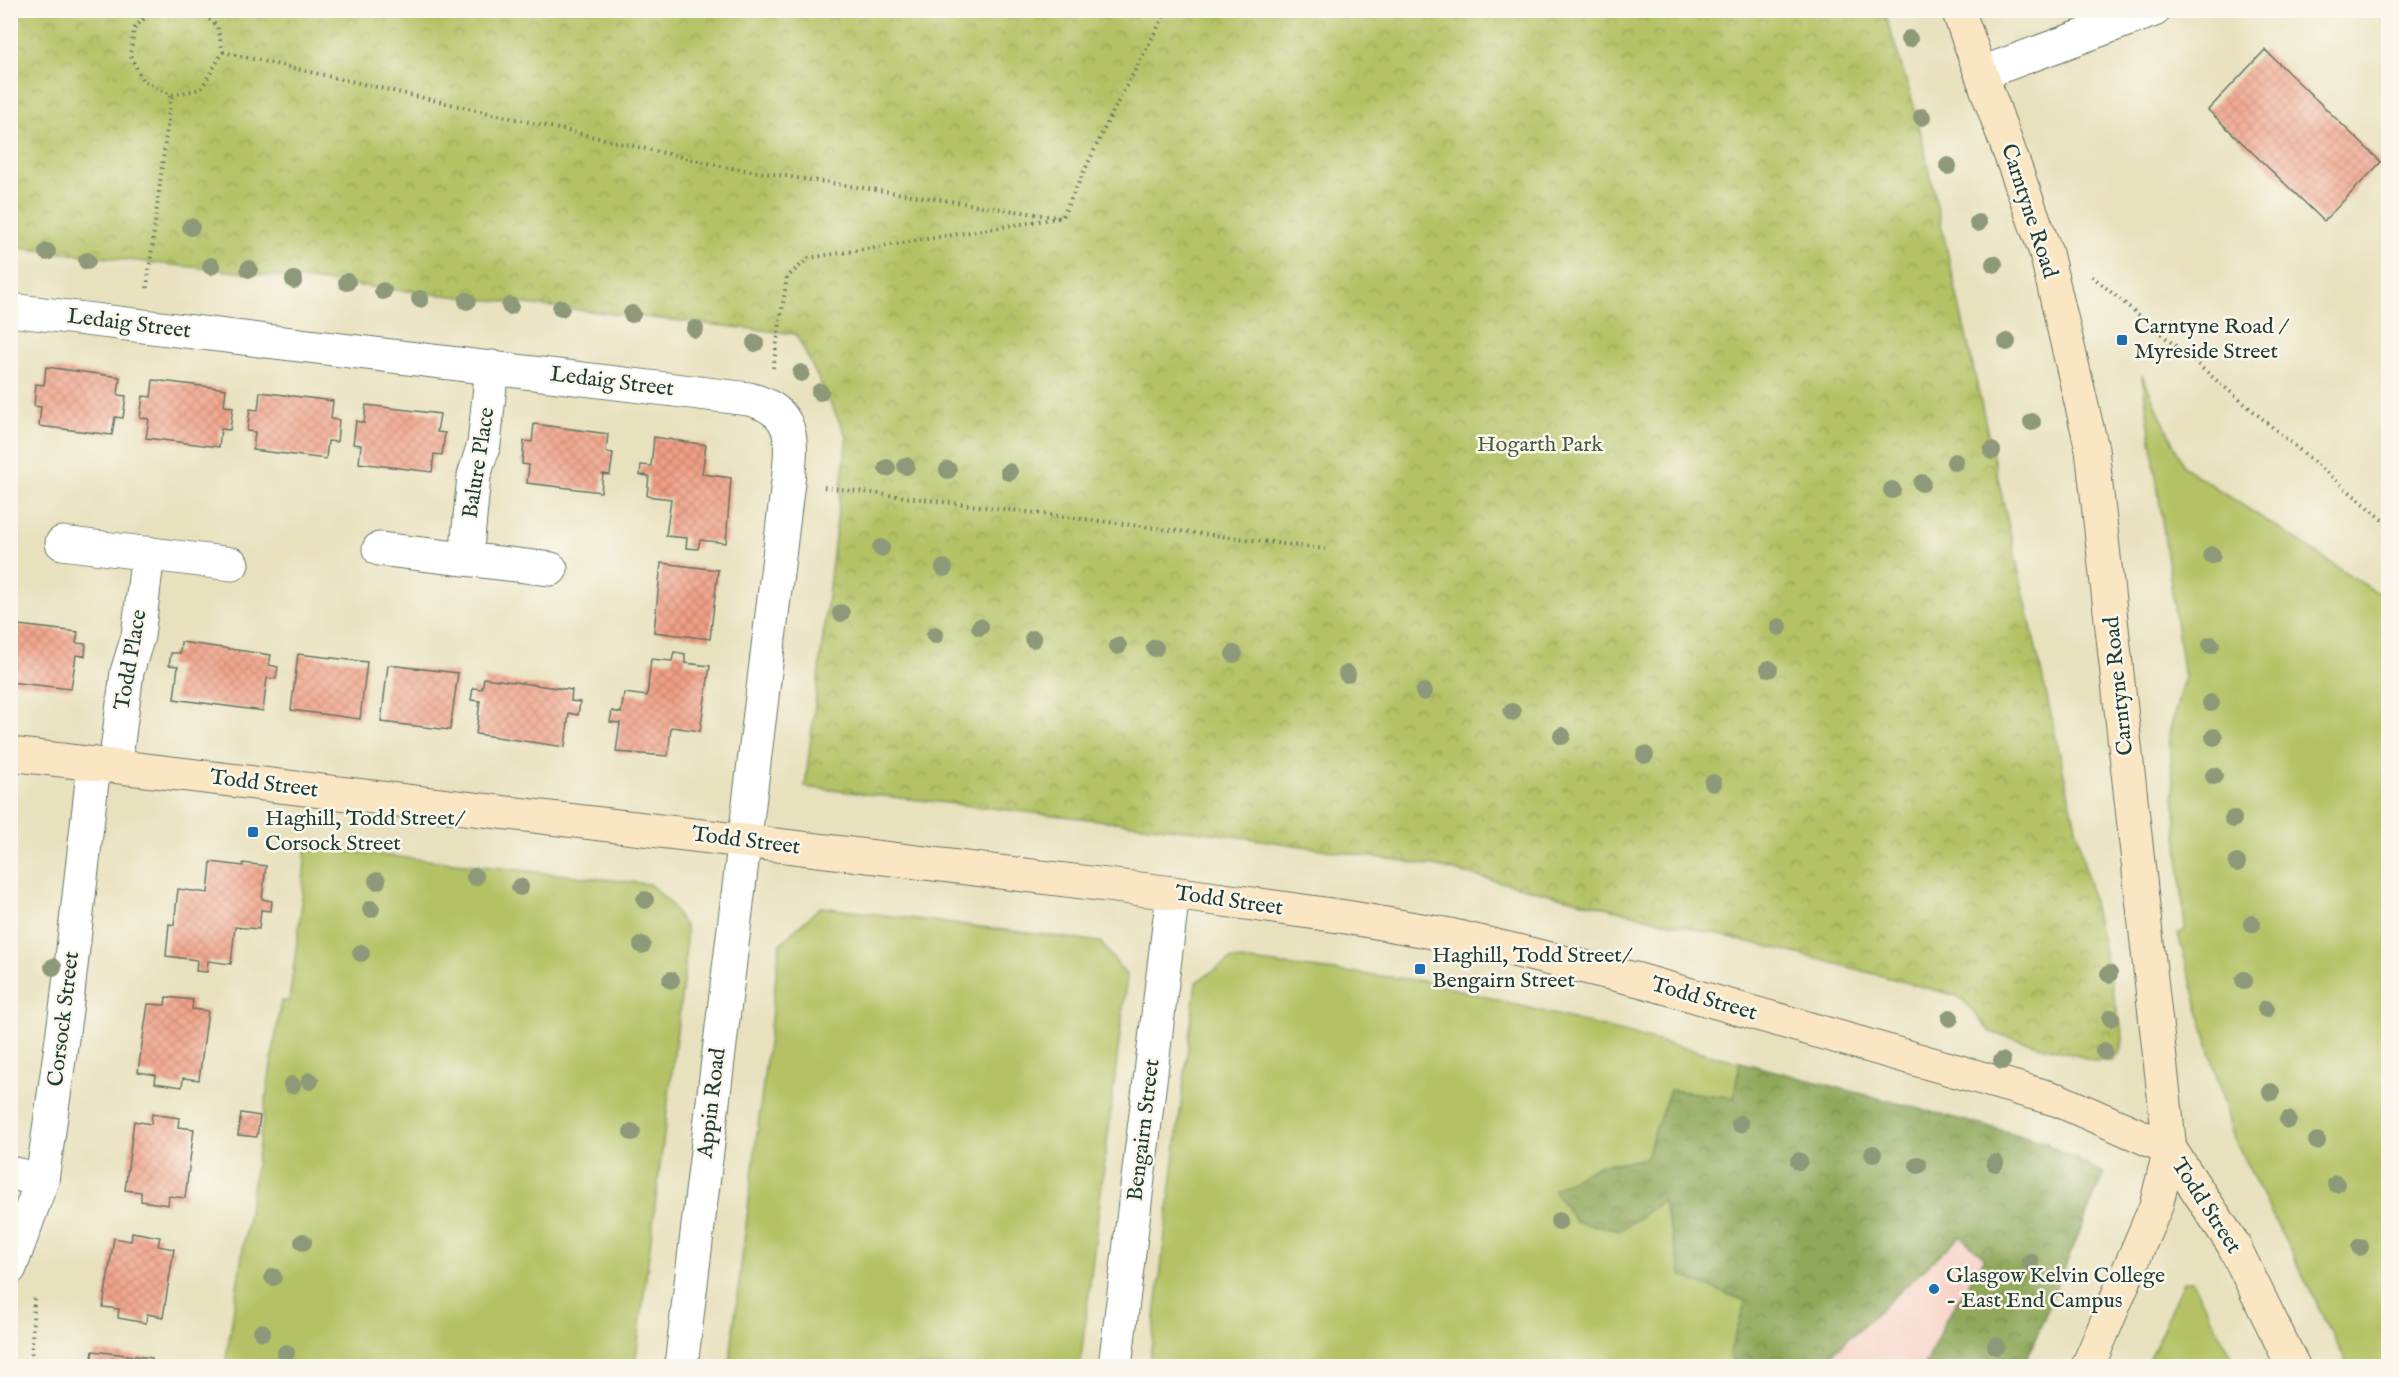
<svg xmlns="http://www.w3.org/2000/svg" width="2399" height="1377" viewBox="0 0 2399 1377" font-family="'IM FELL English',serif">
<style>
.built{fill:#f7d1c7}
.grass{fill:#b4c265;stroke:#6a804c;stroke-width:1.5}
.forest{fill:url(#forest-crowns);stroke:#577247;stroke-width:1.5}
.park{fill:url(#park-crowns);stroke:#6a804c;stroke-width:1.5}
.building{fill:url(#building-cross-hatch)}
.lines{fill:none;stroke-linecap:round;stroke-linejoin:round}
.street-casing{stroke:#657664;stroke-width:35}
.secondary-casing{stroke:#657664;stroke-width:35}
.path{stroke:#657664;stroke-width:4;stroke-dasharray:1.5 4.5;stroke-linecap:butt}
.street{stroke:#fff;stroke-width:33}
.secondary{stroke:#fbe6c4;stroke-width:33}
.tree{fill:#8e9979}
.poi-dot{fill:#1f6fb2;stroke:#fbf7ec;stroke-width:2}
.labels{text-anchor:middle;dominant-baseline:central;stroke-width:5;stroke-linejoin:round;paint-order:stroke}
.street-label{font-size:22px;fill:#1f3d34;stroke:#fbf7ec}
.poi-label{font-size:22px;fill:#1f3d34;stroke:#fbf7ec;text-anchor:start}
.park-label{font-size:22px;fill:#445e40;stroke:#fbf7ec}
</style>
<defs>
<pattern id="forest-crowns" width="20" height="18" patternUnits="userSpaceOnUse" patternTransform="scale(1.5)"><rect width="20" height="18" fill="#8fa85a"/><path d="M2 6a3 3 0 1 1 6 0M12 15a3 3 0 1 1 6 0" fill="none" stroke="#748a4b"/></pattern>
<pattern id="park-crowns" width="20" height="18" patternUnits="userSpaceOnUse" patternTransform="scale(1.5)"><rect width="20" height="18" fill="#b4c265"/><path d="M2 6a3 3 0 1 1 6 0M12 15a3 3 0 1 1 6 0" fill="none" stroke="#929f54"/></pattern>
<pattern id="building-cross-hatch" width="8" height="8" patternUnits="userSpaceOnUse" patternTransform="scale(1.5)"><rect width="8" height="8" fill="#f19f85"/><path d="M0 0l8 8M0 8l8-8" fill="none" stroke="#c3836e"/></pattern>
</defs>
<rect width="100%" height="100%" fill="#fbf7ec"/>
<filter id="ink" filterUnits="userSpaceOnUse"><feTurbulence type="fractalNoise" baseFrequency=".0167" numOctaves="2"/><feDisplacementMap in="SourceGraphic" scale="12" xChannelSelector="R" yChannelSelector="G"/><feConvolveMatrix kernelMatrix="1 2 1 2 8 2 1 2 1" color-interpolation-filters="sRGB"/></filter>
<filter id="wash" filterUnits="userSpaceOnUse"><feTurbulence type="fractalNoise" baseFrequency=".008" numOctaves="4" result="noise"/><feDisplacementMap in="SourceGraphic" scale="24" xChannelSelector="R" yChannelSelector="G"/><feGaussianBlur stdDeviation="1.35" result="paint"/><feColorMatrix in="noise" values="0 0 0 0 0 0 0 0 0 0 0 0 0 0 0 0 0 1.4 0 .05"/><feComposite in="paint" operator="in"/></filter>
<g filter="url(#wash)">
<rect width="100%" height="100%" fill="#e8e1be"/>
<!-- built -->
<polygon class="built" points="1960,1235 1986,1258 1945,1320 1925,1366 1819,1366"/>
<!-- grass -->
<g class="grass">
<polygon points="2142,375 2184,467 2388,600 2388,1366 2348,1366 2234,1139 2178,934 2185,930 2169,734 2184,678"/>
<polygon points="306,847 649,884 669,902 686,928 685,967 635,1366 225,1366 281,1001 289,1001 301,913"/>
<polygon points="820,907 1100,942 1127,976 1080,1366 729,1366 780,944"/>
<polygon points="1232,959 1424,981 1740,1062 1734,1098 1670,1090 1645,1159 1599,1165 1663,1200 1682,1276 1746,1301 1729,1356 1742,1366 1149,1366 1196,982"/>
<polygon points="2183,1281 2192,1281 2236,1366 2147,1366"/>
</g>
<!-- forest -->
<polygon class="forest" points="1740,1062 2047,1142 2048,1145 2104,1173 2024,1366 1925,1366 1945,1320 1985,1258 1960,1236 1819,1366 1742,1366 1729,1356 1746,1301 1682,1276 1663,1201 1621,1230 1576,1222 1553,1190 1599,1165 1645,1159 1670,1090 1734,1098"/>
<!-- park -->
<polygon class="park" points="11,10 1884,11 1916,112 2123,1037 2122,1048 2112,1061 2097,1061 1990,1032 1966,1003 1957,996 1803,955 1434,866 1221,834 805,787 847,437 796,334 11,247"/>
<g id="blocks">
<!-- building -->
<g class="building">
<polygon points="2265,50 2381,162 2324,221 2208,110"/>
<polygon points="46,367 120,377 118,395 126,396 123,418 115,417 112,435 39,426 41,407 34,406 36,384 44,385"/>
<polygon points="153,380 226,389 224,406 233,407 230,430 221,429 219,447 146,438 149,419 140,418 143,396 151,397"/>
<polygon points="260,392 333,401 331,419 339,420 337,442 328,441 326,459 253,450 255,432 247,431 250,409 258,410"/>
<polygon points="366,405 440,414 437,432 445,433 442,455 434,454 432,472 359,463 361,445 353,444 356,421 364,423"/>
<polygon points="534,424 608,434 606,452 613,453 610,475 603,474 601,492 527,483 529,465 522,464 524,441 532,442"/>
<polygon points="654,437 706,445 702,474 731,478 726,543 700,540 698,549 686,548 687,538 666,536 671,499 647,496 649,476 640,475 641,465 651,466"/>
<polygon points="661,563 718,570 710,639 654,632"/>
<polygon points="10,624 78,632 76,643 86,644 85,656 76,655 71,689 10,682"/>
<polygon points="181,642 271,655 269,665 278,667 276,679 267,678 263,711 174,699 178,666 169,665 171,653 180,653"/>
<polygon points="674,652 685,654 685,663 710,666 700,731 671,727 668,756 616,752 620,723 610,722 612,711 621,713 624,693 647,696 651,659 672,661"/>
<polygon points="298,654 367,662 360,719 291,710"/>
<polygon points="388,665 458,673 450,730 381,722"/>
<polygon points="484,678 572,690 571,701 580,702 578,715 569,713 565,747 476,734 480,701 471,700 473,688 482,689"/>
<polygon points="211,862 243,866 243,863 266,866 262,899 272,901 271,911 261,910 259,929 235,927 231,964 208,961 207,972 196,971 197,960 166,956 169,924 174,925 178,889 208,893"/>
<polygon points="166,997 193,1000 192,1009 208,1011 199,1080 183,1078 182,1087 155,1083 156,1075 138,1072 148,1004 165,1005"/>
<polygon points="241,1113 260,1116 257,1137 238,1135"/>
<polygon points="152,1114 179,1118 178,1127 194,1129 185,1198 169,1196 168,1205 141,1201 141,1192 125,1190 134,1121 151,1124"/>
<polygon points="132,1232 160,1237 158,1246 174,1249 163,1317 147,1314 146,1323 118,1318 119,1309 103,1307 114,1238 131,1241"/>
<polygon points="93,1351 152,1358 151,1366 91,1366"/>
</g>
</g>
</g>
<g filter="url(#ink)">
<use href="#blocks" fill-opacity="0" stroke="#657664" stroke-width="1.5"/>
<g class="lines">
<!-- street casing -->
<g class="street-casing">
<g id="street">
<polyline points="1982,73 2154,10"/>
<path d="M10,310L749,399C797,411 792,441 788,482L681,1366"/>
<polyline points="62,543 232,564"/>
<polyline points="379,549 551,569"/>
<polyline points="466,559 474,476 484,444 492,367"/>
<polyline points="115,766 127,672 138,636 148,553"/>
<polyline points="10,1173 42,1180"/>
<polyline points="10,1268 42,1180 66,1010 94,764"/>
<polyline points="1115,1366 1173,893"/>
</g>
</g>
<!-- secondary casing -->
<g class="secondary-casing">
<g id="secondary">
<polyline points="1958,10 2046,253 2092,449 2170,1149 2156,1206 2088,1366"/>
<polyline points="10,754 744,841 1173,893 1346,917 1450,935 1639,980 2058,1100 2170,1149 2233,1244 2293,1366"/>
</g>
</g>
<!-- path -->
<g class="path">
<polyline points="152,10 134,29 130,55 143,81 171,95 201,89 223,52 217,26 199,10"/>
<polyline points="223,52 725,167 1062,218 1109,119 1167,10"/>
<polyline points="2092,276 2388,524"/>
<polyline points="147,288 171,95"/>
<polyline points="773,368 787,277 809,258 1058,218"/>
<polyline points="824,487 1325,549"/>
<polyline points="31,1366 34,1298"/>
</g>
<!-- street -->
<use href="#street" class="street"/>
<!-- secondary -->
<use href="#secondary" class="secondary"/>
</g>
<!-- trees -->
<g class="tree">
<circle cx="1909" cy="39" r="9"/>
<circle cx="1922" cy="117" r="9"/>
<circle cx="1948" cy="166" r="9"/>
<circle cx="1978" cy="223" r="9"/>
<circle cx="191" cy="227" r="9"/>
<circle cx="47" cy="252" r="9"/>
<circle cx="87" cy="261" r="9"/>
<circle cx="1994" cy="264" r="9"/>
<circle cx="211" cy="266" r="9"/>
<circle cx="249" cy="269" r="9"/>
<circle cx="294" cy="280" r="9"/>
<circle cx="347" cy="282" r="9"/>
<circle cx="383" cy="291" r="9"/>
<circle cx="420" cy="299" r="9"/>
<circle cx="467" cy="301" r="9"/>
<circle cx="510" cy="306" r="9"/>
<circle cx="561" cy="308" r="9"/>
<circle cx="632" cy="314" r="9"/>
<circle cx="695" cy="329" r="9"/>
<circle cx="2007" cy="342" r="9"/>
<circle cx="755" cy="343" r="9"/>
<circle cx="801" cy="373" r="9"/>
<circle cx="820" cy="392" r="9"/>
<circle cx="2032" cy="422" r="9"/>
<circle cx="1992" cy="451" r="9"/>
<circle cx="1955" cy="462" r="9"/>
<circle cx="906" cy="466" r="9"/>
<circle cx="887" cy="468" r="9"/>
<circle cx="948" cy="470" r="9"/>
<circle cx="1009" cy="472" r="9"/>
<circle cx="1922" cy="483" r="9"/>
<circle cx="1892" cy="490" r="9"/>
<circle cx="881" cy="548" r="9"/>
<circle cx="2212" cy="555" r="9"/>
<circle cx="944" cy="568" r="9"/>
<circle cx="841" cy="613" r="9"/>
<circle cx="980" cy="627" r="9"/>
<circle cx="1779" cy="627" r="9"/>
<circle cx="935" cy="635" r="9"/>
<circle cx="1033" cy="639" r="9"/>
<circle cx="2211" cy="645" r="9"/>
<circle cx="1118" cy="646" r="9"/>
<circle cx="1155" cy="648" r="9"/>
<circle cx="1234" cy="654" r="9"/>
<circle cx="1769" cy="669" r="9"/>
<circle cx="1347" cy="674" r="9"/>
<circle cx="1424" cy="692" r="9"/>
<circle cx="2211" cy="703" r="9"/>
<circle cx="1512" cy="712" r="9"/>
<circle cx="1562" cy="736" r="9"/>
<circle cx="2214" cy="737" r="9"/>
<circle cx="1645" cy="755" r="9"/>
<circle cx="2214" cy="776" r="9"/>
<circle cx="1713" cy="783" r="9"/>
<circle cx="2233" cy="819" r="9"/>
<circle cx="2237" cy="863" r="9"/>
<circle cx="475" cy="877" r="9"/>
<circle cx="377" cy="881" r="9"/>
<circle cx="520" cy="887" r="9"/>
<circle cx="645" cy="900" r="9"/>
<circle cx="371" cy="909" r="9"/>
<circle cx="2252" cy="924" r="9"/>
<circle cx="642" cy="945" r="9"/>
<circle cx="361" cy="953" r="9"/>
<circle cx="53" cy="967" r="9"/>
<circle cx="2109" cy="974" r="9"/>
<circle cx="671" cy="980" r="9"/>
<circle cx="2244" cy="980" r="9"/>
<circle cx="2266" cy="1009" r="9"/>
<circle cx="1950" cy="1018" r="9"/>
<circle cx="2111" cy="1018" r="9"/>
<circle cx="2104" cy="1051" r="9"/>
<circle cx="2002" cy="1061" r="9"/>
<circle cx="310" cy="1081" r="9"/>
<circle cx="292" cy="1085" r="9"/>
<circle cx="2271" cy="1092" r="9"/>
<circle cx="2288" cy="1120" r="9"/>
<circle cx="1740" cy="1124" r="9"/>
<circle cx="632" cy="1132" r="9"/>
<circle cx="2317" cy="1141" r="9"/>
<circle cx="1873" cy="1154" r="9"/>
<circle cx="1799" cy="1161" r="9"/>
<circle cx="1995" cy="1163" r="9"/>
<circle cx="1918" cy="1165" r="9"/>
<circle cx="2336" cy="1184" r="9"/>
<circle cx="1559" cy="1221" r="9"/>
<circle cx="303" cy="1242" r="9"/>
<circle cx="2360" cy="1247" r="9"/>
<circle cx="2030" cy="1262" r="9"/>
<circle cx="273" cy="1277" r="9"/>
<circle cx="262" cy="1332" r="9"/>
<circle cx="1996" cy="1346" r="9"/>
<circle cx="286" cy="1353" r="9"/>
</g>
</g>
<!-- markers -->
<g class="poi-dot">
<rect x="2116" y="334" width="12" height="12" rx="3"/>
<rect x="247" y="826" width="12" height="12" rx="3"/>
<rect x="1414" y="963" width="12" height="12" rx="3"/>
<circle cx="1934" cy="1289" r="6"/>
</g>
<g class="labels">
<!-- street labels -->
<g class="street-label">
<text transform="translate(2029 211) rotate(72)">Carntyne Road</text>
<text transform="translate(129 324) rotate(7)">Ledaig Street</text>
<text transform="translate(612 382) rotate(7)">Ledaig Street</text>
<text transform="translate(479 463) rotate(-81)">Balure Place</text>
<text transform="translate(131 660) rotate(-80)">Todd Place</text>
<text transform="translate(2119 686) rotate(-96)">Carntyne Road</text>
<text transform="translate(264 784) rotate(7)">Todd Street</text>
<text transform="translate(746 841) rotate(7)">Todd Street</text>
<text transform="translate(1229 901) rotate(8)">Todd Street</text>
<text transform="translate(1704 999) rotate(16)">Todd Street</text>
<text transform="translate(64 1019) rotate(-83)">Corsock Street</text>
<text transform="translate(712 1103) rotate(-83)">Appin Road</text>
<text transform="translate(1144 1130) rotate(-83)">Bengairn Street</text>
<text transform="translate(2206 1206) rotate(57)">Todd Street</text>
</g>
<!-- poi labels -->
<g class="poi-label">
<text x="2134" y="327">Carntyne Road /<tspan x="2134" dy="25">Myreside Street</tspan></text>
<text x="265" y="819">Haghill, Todd Street/<tspan x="265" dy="25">Corsock Street</tspan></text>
<text x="1432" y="956">Haghill, Todd Street/<tspan x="1432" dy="25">Bengairn Street</tspan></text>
<text x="1946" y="1276">Glasgow Kelvin College<tspan x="1946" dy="25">- East End Campus</tspan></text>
</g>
<!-- park labels -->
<g class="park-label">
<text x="1540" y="445">Hogarth Park</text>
</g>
</g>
<!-- margin -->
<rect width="2399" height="1377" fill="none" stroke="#fbf7ec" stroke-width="36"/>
</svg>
